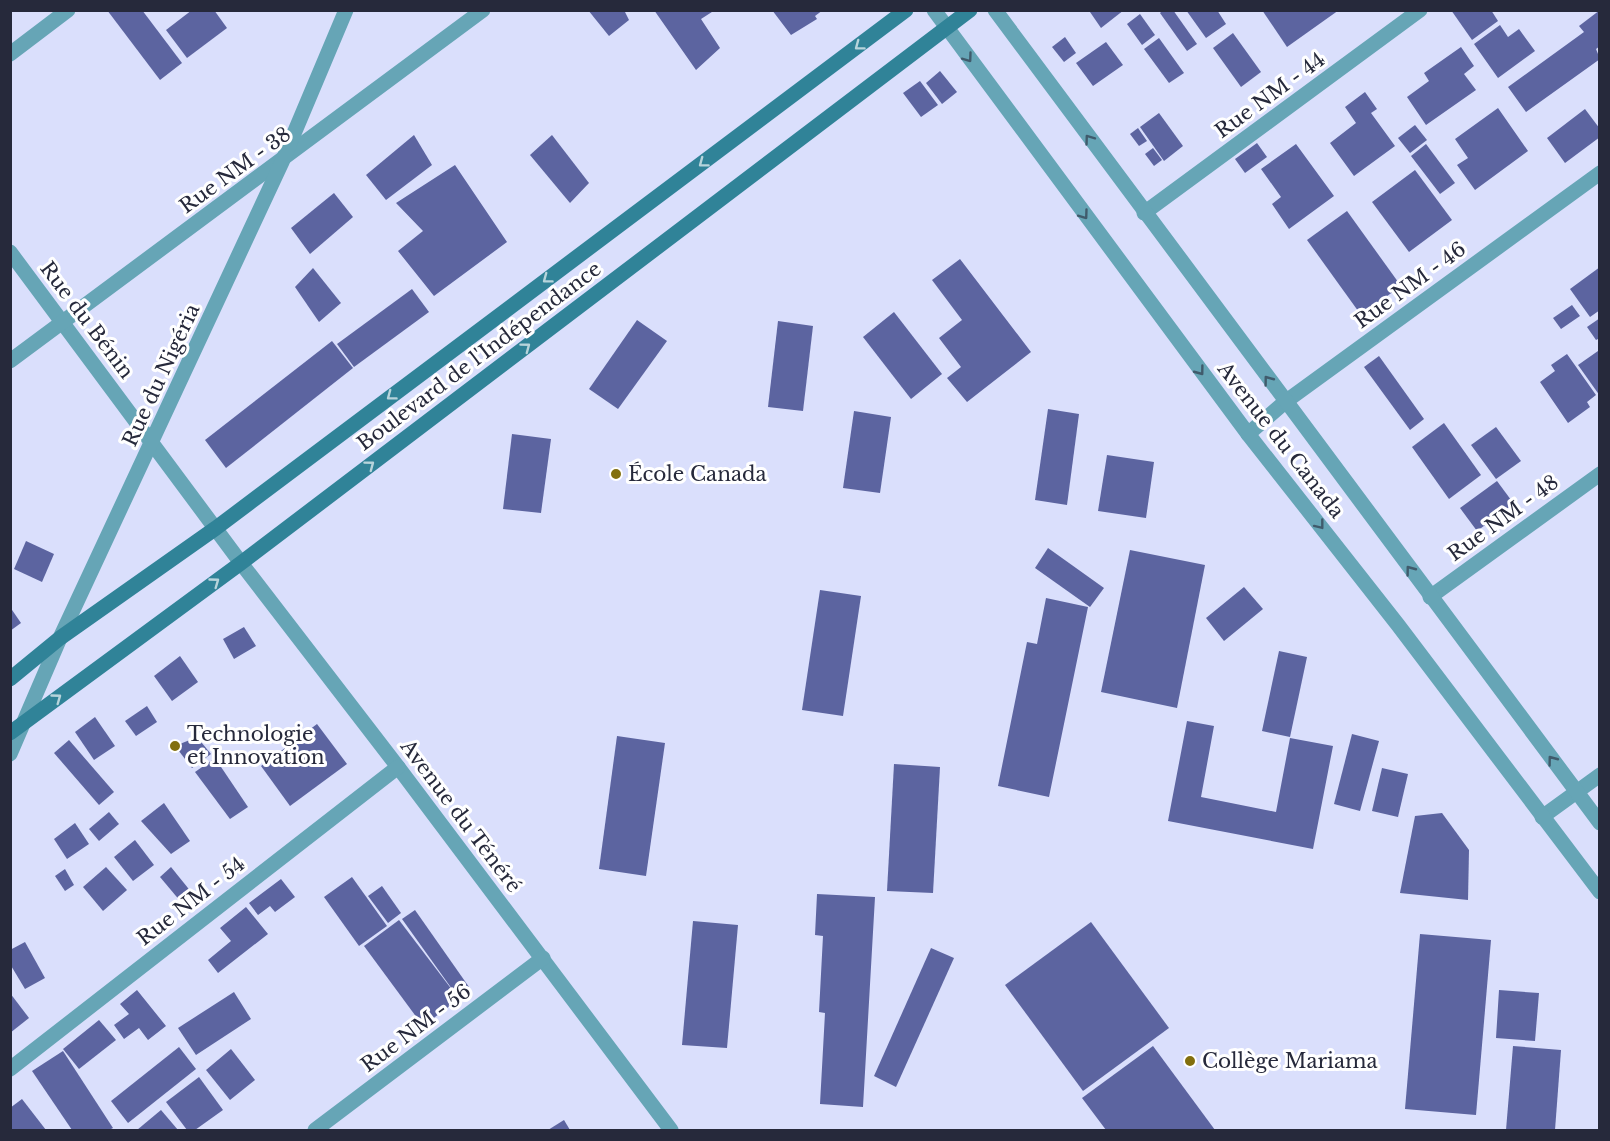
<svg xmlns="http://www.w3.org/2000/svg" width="1610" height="1141" viewBox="0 0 1610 1141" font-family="'Libre Baskerville',serif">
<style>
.building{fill:#5c64a0}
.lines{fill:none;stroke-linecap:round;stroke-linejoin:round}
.minor{stroke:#66a5b6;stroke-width:15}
.tertiary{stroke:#66a5b6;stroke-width:15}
.secondary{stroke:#308398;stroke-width:15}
.oneway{stroke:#b7d4db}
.oneway2{stroke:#405b6c}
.poi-dot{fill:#826f0e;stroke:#fff;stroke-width:2}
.labels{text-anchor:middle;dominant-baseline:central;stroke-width:6;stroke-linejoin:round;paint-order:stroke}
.street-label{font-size:20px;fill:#26293b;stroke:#fff}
.poi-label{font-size:20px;fill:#26293b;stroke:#fff;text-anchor:start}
</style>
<rect width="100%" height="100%" fill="#dadffc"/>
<!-- building -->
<g class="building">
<polygon points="107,10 142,10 182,63 160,80"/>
<polygon points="192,10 214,10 227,28 187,58 166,30"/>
<polygon points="588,10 624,10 629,20 609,36"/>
<polygon points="654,10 715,10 701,19 720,48 696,70"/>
<polygon points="772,10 823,10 815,16 817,19 791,35"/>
<polygon points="1092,10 1124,10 1101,28 1090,12"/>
<polygon points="1163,10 1173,10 1197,44 1187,51 1160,13"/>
<polygon points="1186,10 1217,10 1226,24 1206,38"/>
<polygon points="1262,10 1339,10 1287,47"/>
<polygon points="1451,10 1491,10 1498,21 1472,40"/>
<polygon points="1600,10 1600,46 1596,49 1600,59 1526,112 1508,87 1584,32 1579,26"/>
<polygon points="1140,14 1155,35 1142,45 1127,24"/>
<polygon points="1500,25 1508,37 1519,29 1535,51 1498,78 1474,44"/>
<polygon points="1233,33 1261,72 1241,87 1213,48"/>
<polygon points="1065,37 1076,53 1064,62 1052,47"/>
<polygon points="1159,38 1184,73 1169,83 1144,49"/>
<polygon points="1106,42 1123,65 1093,86 1076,63"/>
<polygon points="1461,47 1474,66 1464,74 1476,90 1426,125 1407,97 1429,81 1424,73"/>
<polygon points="940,71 957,92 942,104 926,83"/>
<polygon points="920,81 938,105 921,117 903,93"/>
<polygon points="1365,92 1377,109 1371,113 1395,146 1354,176 1330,143 1356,123 1345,107"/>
<polygon points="1498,108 1528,151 1475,190 1457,165 1468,158 1455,139"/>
<polygon points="1585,109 1600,129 1600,137 1565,163 1547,138"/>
<polygon points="1159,113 1183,146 1164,161 1140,127"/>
<polygon points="1415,125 1427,140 1410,153 1398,138"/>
<polygon points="1138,128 1147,141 1139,146 1130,134"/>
<polygon points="414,135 432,165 386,200 366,175"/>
<polygon points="552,135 589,183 570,203 530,155"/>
<polygon points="1257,143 1267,157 1245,173 1235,159"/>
<polygon points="1296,144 1334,196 1289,229 1272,204 1281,197 1261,169"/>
<polygon points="1426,144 1455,183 1440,194 1411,156"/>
<polygon points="1153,148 1162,160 1154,166 1145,154"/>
<polygon points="455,165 507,242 434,296 398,251 423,231 396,203"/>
<polygon points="1415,170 1452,220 1409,252 1372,202"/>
<polygon points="334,193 353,217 310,254 291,228"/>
<polygon points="1347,211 1401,286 1361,315 1307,240"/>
<polygon points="960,259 1031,352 967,402 947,378 961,367 939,338 962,320 932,280"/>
<polygon points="1600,267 1600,310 1590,317 1570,289"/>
<polygon points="313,268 341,303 319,322 295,287"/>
<polygon points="412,289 429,312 354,367 337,344"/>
<polygon points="1572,305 1580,316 1561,329 1553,318"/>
<polygon points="894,312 942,374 911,399 863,337"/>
<polygon points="1600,318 1600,338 1596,340 1587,327"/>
<polygon points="637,320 667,341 618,409 589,389"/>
<polygon points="778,321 813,326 803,411 768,407"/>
<polygon points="332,341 353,368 226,468 205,440"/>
<polygon points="1598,351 1600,353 1600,396 1578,365"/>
<polygon points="1567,354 1596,395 1587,402 1590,407 1568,423 1540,382 1555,371 1551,365"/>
<polygon points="1379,356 1424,419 1410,430 1364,367"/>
<polygon points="1048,409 1079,414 1067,505 1035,500"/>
<polygon points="854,411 891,417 880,493 843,488"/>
<polygon points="1444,423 1481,475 1449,499 1412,447"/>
<polygon points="1496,427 1521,461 1496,479 1471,445"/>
<polygon points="512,434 551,439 541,513 503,509"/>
<polygon points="1107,455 1154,462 1146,518 1098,511"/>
<polygon points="1497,481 1514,504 1477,531 1460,508"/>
<polygon points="26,541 54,554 42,582 14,569"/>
<polygon points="1048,548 1104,588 1090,607 1035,568"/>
<polygon points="1130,550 1205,565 1177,708 1101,692"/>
<polygon points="1244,587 1263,609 1224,641 1206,618"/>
<polygon points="820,590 861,596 843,716 802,710"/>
<polygon points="1046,598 1088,607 1049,797 998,786 1027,642 1037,644"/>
<polygon points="10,607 21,623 10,631"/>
<polygon points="244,627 256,646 234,659 223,639"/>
<polygon points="1279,651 1307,657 1290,737 1262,731"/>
<polygon points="180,656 198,682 172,701 154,676"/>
<polygon points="147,706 157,722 136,736 125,721"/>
<polygon points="95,717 115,746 94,760 75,732"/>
<polygon points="1187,721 1214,726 1201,797 1276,812 1290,738 1333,746 1313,849 1168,821"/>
<polygon points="317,724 347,764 290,806 261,766"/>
<polygon points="1352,734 1379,741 1360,811 1334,804"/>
<polygon points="617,736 665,743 646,876 599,869"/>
<polygon points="197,737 211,754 192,768 175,746"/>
<polygon points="69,740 114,792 99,805 54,753"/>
<polygon points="215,758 248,807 230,819 195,772"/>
<polygon points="894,764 940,767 933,893 887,891"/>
<polygon points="1382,768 1408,774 1398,817 1372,811"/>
<polygon points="164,803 190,841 171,854 141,821"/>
<polygon points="109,812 119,824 99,841 89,829"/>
<polygon points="1442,813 1469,850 1468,900 1400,893 1415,816"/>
<polygon points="75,823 89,844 67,859 54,839"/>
<polygon points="135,840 154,865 133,881 114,857"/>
<polygon points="106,867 127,890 103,911 83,887"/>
<polygon points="171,867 192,893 181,902 160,877"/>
<polygon points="65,869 74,885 65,891 55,876"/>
<polygon points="352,877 387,926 359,946 324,897"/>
<polygon points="281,879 295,897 275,912 270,906 258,915 249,903"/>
<polygon points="382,886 401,913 388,923 368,896"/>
<polygon points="817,894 875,897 863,1107 820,1104 825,1013 819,1012 823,936 815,935"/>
<polygon points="246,907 268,934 218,973 208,960 231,941 220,928"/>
<polygon points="415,910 469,987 457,996 402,919"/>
<polygon points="399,920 459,999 423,1026 364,946"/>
<polygon points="693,921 738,925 727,1048 682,1045"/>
<polygon points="1091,922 1169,1028 1083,1091 1005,985"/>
<polygon points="1420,934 1491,940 1476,1115 1405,1109"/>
<polygon points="25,942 45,978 25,989 10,964 10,950"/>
<polygon points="931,948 954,958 896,1087 874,1076"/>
<polygon points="137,990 166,1026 148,1040 139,1028 124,1039 114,1025 129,1014 120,1004"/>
<polygon points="1499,990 1539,993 1535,1041 1496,1038"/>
<polygon points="234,992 251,1019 196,1055 178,1028"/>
<polygon points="10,993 29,1018 10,1033"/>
<polygon points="99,1020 116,1040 79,1069 63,1049"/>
<polygon points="1153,1046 1215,1130 1106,1130 1082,1098"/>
<polygon points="1513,1046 1561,1050 1555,1130 1506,1130"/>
<polygon points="179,1047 196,1069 128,1123 111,1101"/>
<polygon points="231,1049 255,1080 230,1100 206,1070"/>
<polygon points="63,1051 113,1128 109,1130 72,1130 32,1071"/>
<polygon points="199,1077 223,1110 195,1130 187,1130 166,1102"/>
<polygon points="22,1099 46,1130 10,1130 10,1108"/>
<polygon points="161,1110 178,1130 137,1130"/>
<polygon points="564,1120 570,1130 548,1130"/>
</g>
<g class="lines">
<!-- minor -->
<g class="minor">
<polyline points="10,54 68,10"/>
<polyline points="1144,213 1420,10"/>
<polyline points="10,252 241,563 398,767 671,1130"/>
<polyline points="10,361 483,10"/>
<polyline points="1248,434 1285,402 1600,173"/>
<polyline points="1430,597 1600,474"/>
<polyline points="10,754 60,638 282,162 346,10"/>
<polyline points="1542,817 1600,775"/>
<polyline points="10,1069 398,767"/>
<polyline points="315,1130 543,958"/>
</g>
<!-- tertiary -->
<g class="tertiary">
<polyline points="934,10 1248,434 1398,625 1600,892"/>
<polyline points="995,10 1600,823"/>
</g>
<!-- secondary -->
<g class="secondary">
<polyline points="10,679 60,638 216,528 906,10"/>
<polyline points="10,733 241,563 970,10"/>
</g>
</g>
<!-- one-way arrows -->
<defs><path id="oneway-chevron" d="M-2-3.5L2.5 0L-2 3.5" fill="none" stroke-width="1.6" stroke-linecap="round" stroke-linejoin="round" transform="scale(1.5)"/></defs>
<g class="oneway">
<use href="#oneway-chevron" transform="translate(859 46) rotate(143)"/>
<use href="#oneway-chevron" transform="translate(703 163) rotate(143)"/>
<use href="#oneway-chevron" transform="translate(547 279) rotate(143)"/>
<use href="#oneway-chevron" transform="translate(526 347) rotate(-37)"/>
<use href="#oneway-chevron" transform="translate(391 396) rotate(143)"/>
<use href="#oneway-chevron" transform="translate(370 465) rotate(-37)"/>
<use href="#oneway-chevron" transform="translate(215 582) rotate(-36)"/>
<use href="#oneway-chevron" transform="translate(57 698) rotate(-36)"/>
</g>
<g class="oneway2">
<use href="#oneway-chevron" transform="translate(968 58) rotate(54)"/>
<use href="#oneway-chevron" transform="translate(1089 139) rotate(-126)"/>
<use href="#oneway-chevron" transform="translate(1084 215) rotate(54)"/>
<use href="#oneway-chevron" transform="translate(1200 371) rotate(53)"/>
<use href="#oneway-chevron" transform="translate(1268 380) rotate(-127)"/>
<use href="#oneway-chevron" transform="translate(1320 525) rotate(52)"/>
<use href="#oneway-chevron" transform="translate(1410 570) rotate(-127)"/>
<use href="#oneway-chevron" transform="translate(1552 760) rotate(-127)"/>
</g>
<!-- markers -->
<g class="poi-dot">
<circle cx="616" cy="474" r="6"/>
<circle cx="175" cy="746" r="6"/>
<circle cx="1190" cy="1061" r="6"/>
</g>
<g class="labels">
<!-- street labels -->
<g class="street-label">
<text transform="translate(1270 95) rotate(-36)">Rue NM - 44</text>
<text transform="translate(235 170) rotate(-36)">Rue NM - 38</text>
<text transform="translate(1410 285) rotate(-36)">Rue NM - 46</text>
<text transform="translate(87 320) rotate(53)">Rue du Bénin</text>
<text transform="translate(479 356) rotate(-37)">Boulevard de l'Indépendance</text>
<text transform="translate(161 375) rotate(-65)">Rue du Nigéria</text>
<text transform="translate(1281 440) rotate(52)">Avenue du Canada</text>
<text transform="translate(1503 518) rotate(-36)">Rue NM - 48</text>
<text transform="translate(461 816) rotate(53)">Avenue du Ténéré</text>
<text transform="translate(191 901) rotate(-38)">Rue NM - 54</text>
<text transform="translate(416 1028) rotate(-37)">Rue NM - 56</text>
</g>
<!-- poi labels -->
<g class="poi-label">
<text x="628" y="474">École Canada</text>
<text x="187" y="734">Technologie<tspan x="187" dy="23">et Innovation</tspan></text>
<text x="1202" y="1061">Collège Mariama</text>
</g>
</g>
<!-- border -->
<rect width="1610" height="1141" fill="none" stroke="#26293b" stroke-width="24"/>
</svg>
